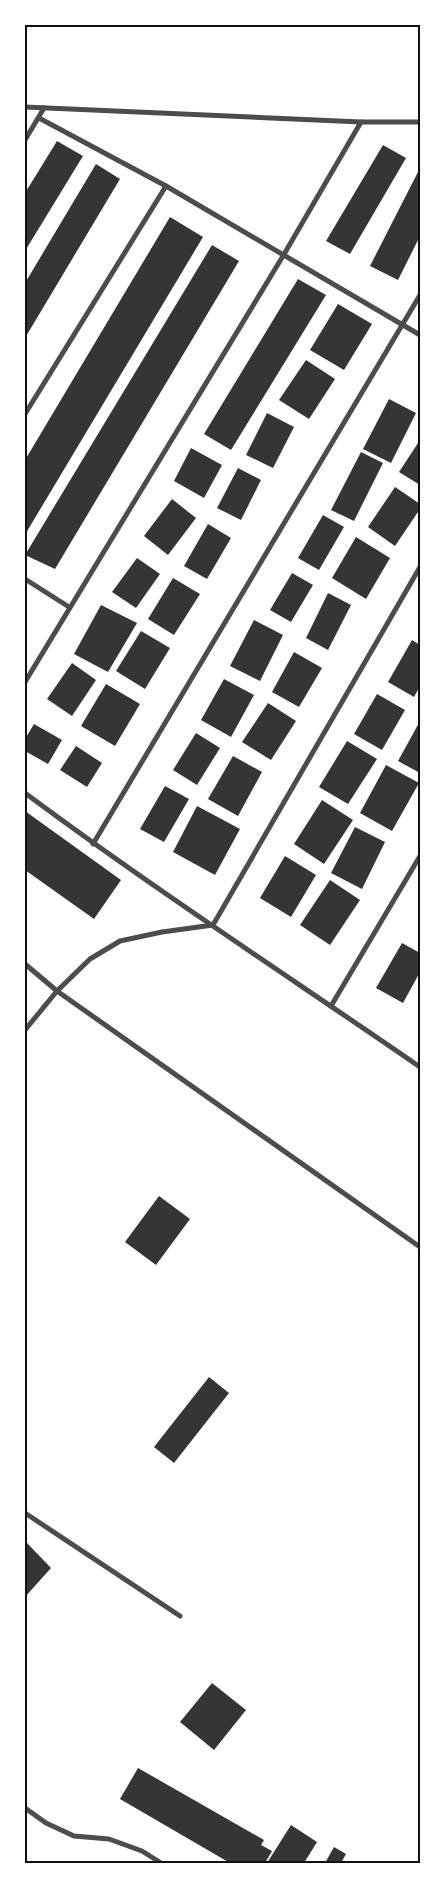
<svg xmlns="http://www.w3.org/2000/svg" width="445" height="1888" viewBox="0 0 445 1888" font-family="Helvetica,sans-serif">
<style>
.building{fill:#353535}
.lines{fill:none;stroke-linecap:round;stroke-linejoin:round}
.minor{stroke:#4c4c4c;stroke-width:5}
.neatline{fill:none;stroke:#111;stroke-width:2}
</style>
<rect width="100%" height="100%" fill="#fff"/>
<!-- building -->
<g class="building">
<polygon points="57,141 83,156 25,251 25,193"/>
<polygon points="383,145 406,158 350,254 326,241"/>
<polygon points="96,164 120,179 25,338 25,283"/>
<polygon points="420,168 420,236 398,280 370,266"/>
<polygon points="170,217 203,237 26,533 25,532 25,460"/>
<polygon points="212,245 239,261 55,569 25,555"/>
<polygon points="298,279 326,295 231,450 204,434"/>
<polygon points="338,304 372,324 344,370 310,350"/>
<polygon points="306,360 335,379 309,419 279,400"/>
<polygon points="389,399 416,413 391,463 363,449"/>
<polygon points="267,413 294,427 273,468 246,455"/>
<polygon points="420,440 420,485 399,472"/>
<polygon points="191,448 222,465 204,498 174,481"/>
<polygon points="361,452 383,463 354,521 331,510"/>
<polygon points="238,468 261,480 241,520 217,508"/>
<polygon points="395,487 420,504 420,509 395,546 368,527"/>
<polygon points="172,499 196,518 168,555 144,536"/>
<polygon points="323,515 344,527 319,570 298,558"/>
<polygon points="208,524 231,538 207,579 184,566"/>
<polygon points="356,537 390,558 366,599 332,578"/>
<polygon points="137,558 160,574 136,608 112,592"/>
<polygon points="292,573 313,585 291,622 270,610"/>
<polygon points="173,578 200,594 174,635 148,619"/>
<polygon points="328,593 351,605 328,650 306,638"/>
<polygon points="101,605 137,623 108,672 74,654"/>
<polygon points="254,620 283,635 260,681 230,666"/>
<polygon points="141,631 170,648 145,689 116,671"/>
<polygon points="412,640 420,645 420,686 414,697 388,682"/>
<polygon points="294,652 322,668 299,707 272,692"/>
<polygon points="72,663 96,680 72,716 47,699"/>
<polygon points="224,679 254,695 231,737 201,720"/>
<polygon points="106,684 140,704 115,746 81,726"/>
<polygon points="377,694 405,710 382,750 354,734"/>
<polygon points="268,703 296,721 271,760 242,742"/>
<polygon points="420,721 420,773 398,761"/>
<polygon points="34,724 62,740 48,764 25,751 25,739"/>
<polygon points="196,733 220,748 197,785 173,770"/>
<polygon points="347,741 377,759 348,804 319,787"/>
<polygon points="76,746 102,763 87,787 60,770"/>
<polygon points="233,756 262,772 238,816 208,799"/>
<polygon points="386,765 419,783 392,831 360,813"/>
<polygon points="165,786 189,799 164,842 140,829"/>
<polygon points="322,800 353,820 324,864 294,844"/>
<polygon points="197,806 240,829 215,875 173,852"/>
<polygon points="25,811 121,880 94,919 25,870"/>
<polygon points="355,827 385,842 362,889 331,873"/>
<polygon points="285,856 316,875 291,917 260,898"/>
<polygon points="330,880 360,900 330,945 300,925"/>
<polygon points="402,943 420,953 420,972 403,1003 376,988"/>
<polygon points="159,1196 190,1219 156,1265 125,1242"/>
<polygon points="209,1377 229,1393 174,1463 154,1447"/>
<polygon points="26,1542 51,1568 25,1597 25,1544"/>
<polygon points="212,1683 246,1710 214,1750 180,1722"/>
<polygon points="138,1768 264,1840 261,1845 272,1851 265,1863 230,1863 120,1799"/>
<polygon points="291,1825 317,1842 304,1863 267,1863"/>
<polygon points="334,1847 346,1854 341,1863 325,1863"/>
</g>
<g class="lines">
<!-- minor -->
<g class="minor">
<polyline points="25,107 361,122 420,122"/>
<polyline points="39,118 166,186 420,335"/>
<polyline points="25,140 44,108"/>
<polyline points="25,414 166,186"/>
<polyline points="25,579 69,607"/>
<polyline points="25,682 283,256 361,122"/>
<path d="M25,793C154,889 288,976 420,1067"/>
<polyline points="93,844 420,295"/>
<polyline points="25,964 57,991 420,1247"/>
<polyline points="331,1006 420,856"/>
<polyline points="25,1030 57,991 90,959 120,941 162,932 213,925 420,567"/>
<polyline points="25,1513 180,1616"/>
<polyline points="25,1808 46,1823 74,1836 109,1839 142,1851 161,1863"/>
</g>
</g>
<!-- border -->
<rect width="445" height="1888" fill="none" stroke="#ffffff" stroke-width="52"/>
<rect x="26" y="26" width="393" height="1836" class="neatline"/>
</svg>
